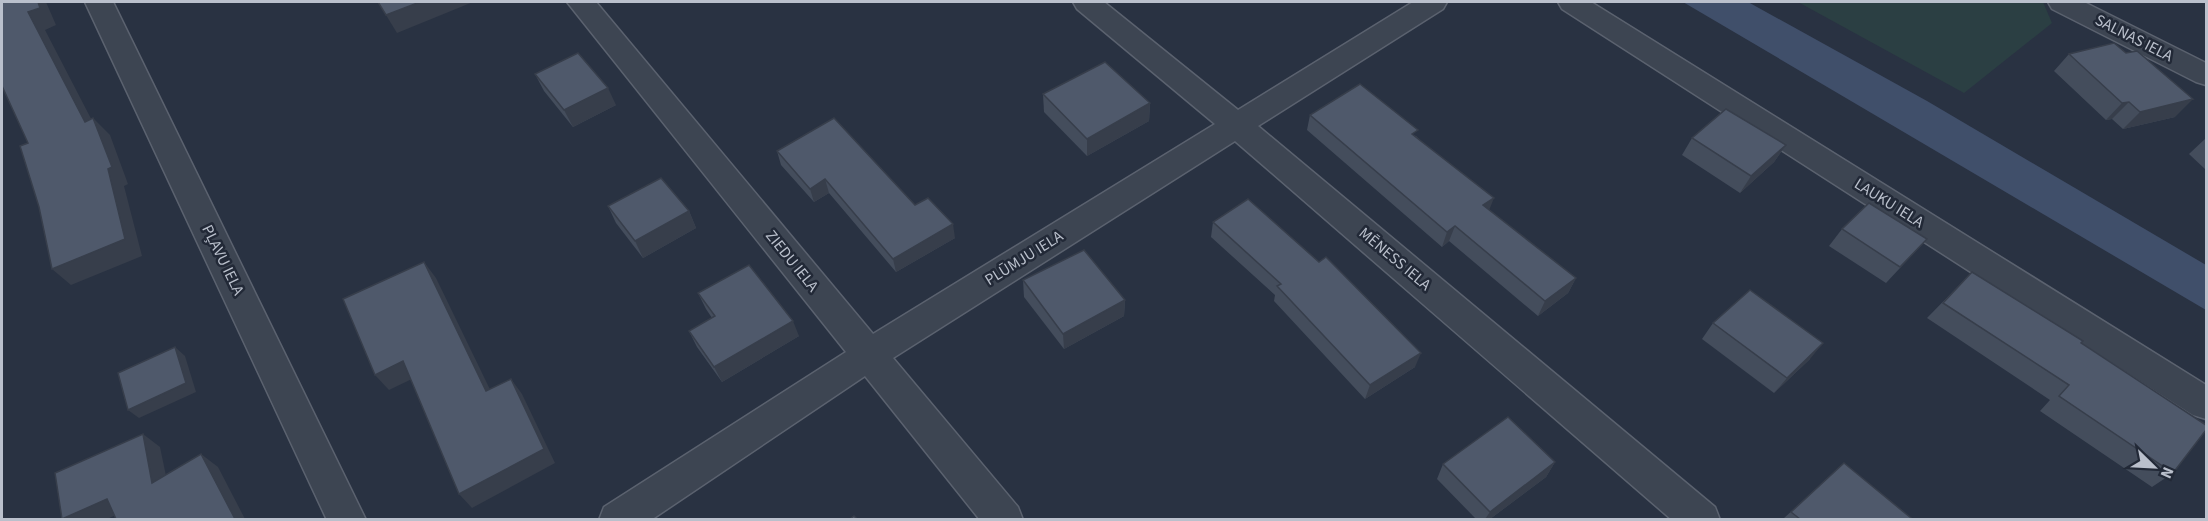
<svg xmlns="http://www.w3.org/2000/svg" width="2208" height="521" viewBox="0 0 2208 521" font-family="'Source Sans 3',sans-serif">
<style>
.green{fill:#2b3f43}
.water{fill:#404f6a}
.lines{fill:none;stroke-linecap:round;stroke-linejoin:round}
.minor-casing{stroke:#5b626f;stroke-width:3}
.minor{fill:#3d4552;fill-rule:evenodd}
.wall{fill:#444d5c}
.shaded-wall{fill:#373e4b}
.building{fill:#4f596b;stroke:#373e4b;stroke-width:1.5}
.labels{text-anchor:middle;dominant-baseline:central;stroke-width:5;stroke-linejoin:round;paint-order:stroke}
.street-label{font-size:16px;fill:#bac0cc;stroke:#222937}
</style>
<rect width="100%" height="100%" fill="#293242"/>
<!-- green -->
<polygon class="green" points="1798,2 2043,2 2052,23 1964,93"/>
<!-- water -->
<polygon class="water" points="1683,2 1748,2 1927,101 2206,265 2206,310"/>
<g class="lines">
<!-- minor casing -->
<g class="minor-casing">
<g id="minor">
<polygon points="85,2 113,2 366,520 327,520"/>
<polygon points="567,2 596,2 873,334 1215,124 1077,9 1073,2 1104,2 1238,110 1413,2 1447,2 1443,9 1258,126 1715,507 1720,520 1672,520 1235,141 893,358 1018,507 1023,520 980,520 865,376 651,520 599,520 604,507 846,352"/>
<polygon points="1558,2 1591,2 2206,385 2206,419 2193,415 1562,9"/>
<polygon points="2048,2 2084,2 2206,63 2206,85 2196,82 2052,9"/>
</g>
</g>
<!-- minor -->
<use href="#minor" class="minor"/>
</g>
<!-- wall -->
<g class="wall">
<polygon points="2069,54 2175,117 2123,129 2112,119 2106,120 2054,71"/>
<polygon points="535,74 616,105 573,127 544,91"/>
<polygon points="1043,94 1150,103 1149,121 1087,156 1044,112"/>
<polygon points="1310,115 1416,136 1489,210 1576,278 1568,293 1538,316 1449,241 1442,247 1307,130"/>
<polygon points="1692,138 1786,145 1774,162 1740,193 1682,155"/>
<polygon points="2206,138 2206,170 2189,154"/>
<polygon points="777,151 915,205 955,238 896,272 829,193 814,202 781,165"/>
<polygon points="608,206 689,211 696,228 643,258 616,223"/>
<polygon points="1213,222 1415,367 1365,399 1274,301 1275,295 1211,237"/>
<polygon points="1842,229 1927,239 1886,283 1829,246"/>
<polygon points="1972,272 2081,343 2173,473 2152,487 2040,411 2050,400 1927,318"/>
<polygon points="1023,280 1125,300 1124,316 1064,349 1024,297"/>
<polygon points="698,293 799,336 722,382 697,347 689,331 712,318 706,309"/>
<polygon points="1713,323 1810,359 1774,393 1702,339"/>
<polygon points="1555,462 1546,477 1490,519 1476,519 1437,479 1443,464"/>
<polygon points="1844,463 1910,519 1783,519"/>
</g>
<!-- shaded-wall -->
<g class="shaded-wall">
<polygon points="38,2 46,2 56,25 45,30 100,136 93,118 110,135 128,184 124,186 142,256 71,285 52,269 108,169 85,122 28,12"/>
<polygon points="420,2 473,2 397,33 386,15"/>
<polygon points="608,88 616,105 573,127 564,110"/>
<polygon points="2193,99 2175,117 2123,129 2140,112"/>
<polygon points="2129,102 2112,119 2106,120 2122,103"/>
<polygon points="1150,103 1149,121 1087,156 1087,139"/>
<polygon points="1786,145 1774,162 1740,193 1751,176"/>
<polygon points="825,179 829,193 814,202 810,189"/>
<polygon points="1494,198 1488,213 1483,205"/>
<polygon points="689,211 696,228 643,258 635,241"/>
<polygon points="953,224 955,238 896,272 893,259"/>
<polygon points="1455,226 1449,241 1442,247 1447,232"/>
<polygon points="424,262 436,278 498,406 486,391"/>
<polygon points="1576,278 1568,293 1538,316 1545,301"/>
<polygon points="1125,300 1124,316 1064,349 1063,334"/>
<polygon points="793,321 799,336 722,382 714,367"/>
<polygon points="1823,343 1810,359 1774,393 1787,378"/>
<polygon points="175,347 185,356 196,392 139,418 128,410"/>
<polygon points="1421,353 1415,367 1365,399 1370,385"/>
<polygon points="403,361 416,377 389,390 375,375"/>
<polygon points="511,379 522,394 555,463 472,508 459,494"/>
<polygon points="143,434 160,447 170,495 152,483"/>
<polygon points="201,454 218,467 245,519 235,519"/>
<polygon points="1555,462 1546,477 1490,519 1485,519 1490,512"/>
<polygon points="107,499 125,511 107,519 62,519"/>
</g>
<!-- building -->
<g class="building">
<polygon points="2,2 38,2 40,8 28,12 85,122 93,118 112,167 108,169 125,239 52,269 39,207 20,146 28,143 2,86"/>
<polygon points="378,2 420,2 386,15"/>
<polygon points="2114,43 2126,53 2137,51 2193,99 2140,112 2129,102 2122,103 2069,54"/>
<polygon points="578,53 608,88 564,110 535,74"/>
<polygon points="1105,62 1150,103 1087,139 1043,94"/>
<polygon points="1360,84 1418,130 1412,134 1494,198 1483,205 1576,278 1545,301 1455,226 1447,232 1310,115"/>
<polygon points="1726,109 1786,145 1751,176 1692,138"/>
<polygon points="834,118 915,205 928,198 953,224 893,259 825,179 810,189 777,151"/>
<polygon points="661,178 689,211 635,241 608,206"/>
<polygon points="1248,199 1319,262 1326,257 1421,353 1370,385 1277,286 1281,284 1213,222"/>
<polygon points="1869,203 1927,239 1900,267 1842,229"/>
<polygon points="1084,250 1125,300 1063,334 1023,280"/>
<polygon points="424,262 486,391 511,379 544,449 459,494 403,361 375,375 343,299"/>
<polygon points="749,265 793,321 714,367 689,331 715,316 698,293"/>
<polygon points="1972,272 2083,341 2081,343 2206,425 2206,430 2173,473 2059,396 2069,385 1943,303"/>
<polygon points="1750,290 1823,343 1787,378 1713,323"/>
<polygon points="175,347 186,383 128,410 118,373"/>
<polygon points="1508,417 1555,462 1490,512 1443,464"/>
<polygon points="143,434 152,483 201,454 235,519 116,519 107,499 62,519 55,473"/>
<polygon points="1844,463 1911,518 1910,519 1800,519 1791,512"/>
<polygon points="854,516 857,519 850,519"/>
</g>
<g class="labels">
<!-- street labels -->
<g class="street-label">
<text transform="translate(2134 38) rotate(27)">SALNAS IELA</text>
<text transform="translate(1889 203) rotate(32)">LAUKU IELA</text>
<text transform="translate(1024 258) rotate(-32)">PLŪMJU IELA</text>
<text transform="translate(1395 259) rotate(40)">MĒNESS IELA</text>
<text transform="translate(223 260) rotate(64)">PĻAVU IELA</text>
<text transform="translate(792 261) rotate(51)">ZIEDU IELA</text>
</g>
</g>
<!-- border -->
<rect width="2208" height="521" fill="none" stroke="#bac0cc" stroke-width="6"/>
<!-- north arrow -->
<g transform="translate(2154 467) rotate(114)" stroke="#222937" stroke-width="4.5" paint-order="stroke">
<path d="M0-4.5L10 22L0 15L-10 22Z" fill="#bac0cc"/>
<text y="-9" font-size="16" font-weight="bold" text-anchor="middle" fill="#bac0cc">N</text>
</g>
</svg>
